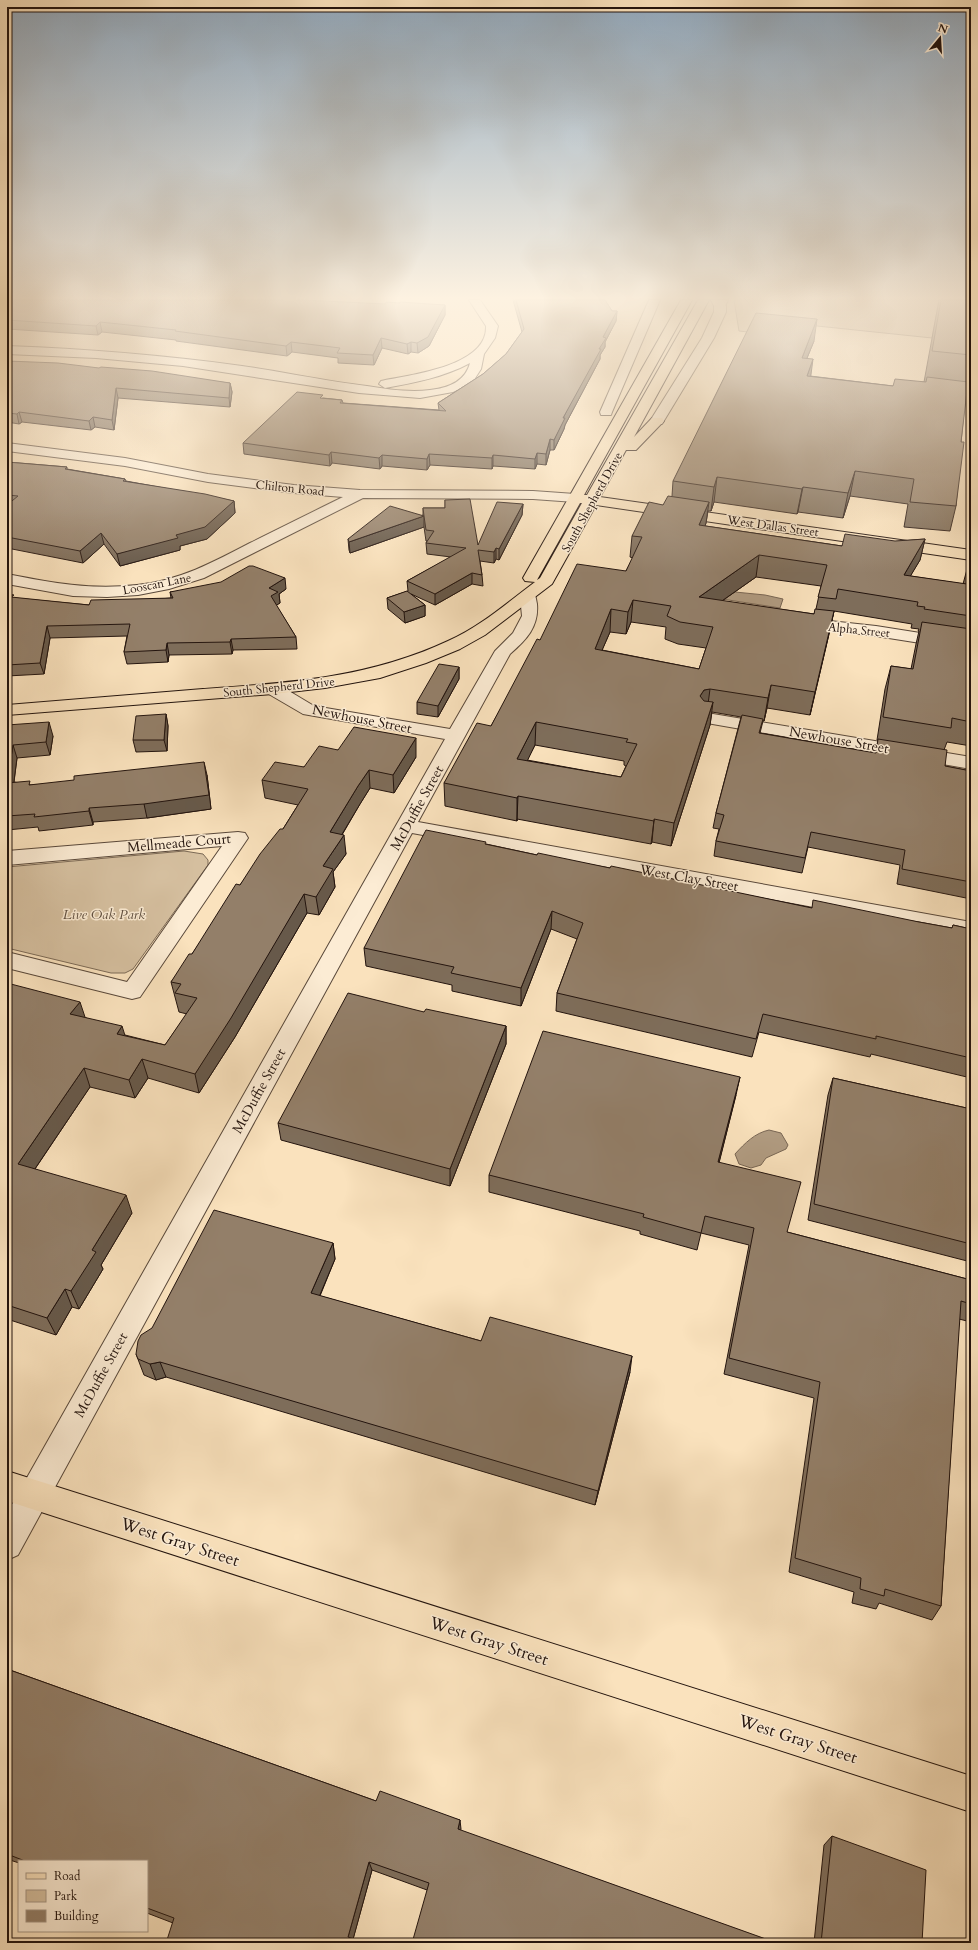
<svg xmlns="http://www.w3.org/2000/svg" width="978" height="1950" viewBox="0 0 978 1950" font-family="Cardo,serif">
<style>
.green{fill:#d5bf9f;stroke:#7c6a56}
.water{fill:#b19c82;stroke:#786654}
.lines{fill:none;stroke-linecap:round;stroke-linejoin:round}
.minor-casing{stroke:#59483a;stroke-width:2}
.major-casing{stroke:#23140e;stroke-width:2}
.minor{fill:#fcecd4;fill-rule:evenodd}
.major{fill:#fae2bd;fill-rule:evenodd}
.wall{fill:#7e6d5a;stroke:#23140e;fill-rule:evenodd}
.shaded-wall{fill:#67594a;stroke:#23140e}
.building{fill:#937f69;stroke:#23140e;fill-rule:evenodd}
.labels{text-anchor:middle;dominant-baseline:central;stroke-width:3;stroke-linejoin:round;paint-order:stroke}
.far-street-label{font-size:12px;fill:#23140e;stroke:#fcecd4}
.street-label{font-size:14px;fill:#23140e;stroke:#fcecd4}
.park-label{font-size:14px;font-style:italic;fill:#615041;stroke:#fcecd4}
.near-street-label{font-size:17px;fill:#23140e;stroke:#fcecd4}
</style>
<rect width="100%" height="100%" fill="#fae2bd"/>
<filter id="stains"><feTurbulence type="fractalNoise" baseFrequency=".005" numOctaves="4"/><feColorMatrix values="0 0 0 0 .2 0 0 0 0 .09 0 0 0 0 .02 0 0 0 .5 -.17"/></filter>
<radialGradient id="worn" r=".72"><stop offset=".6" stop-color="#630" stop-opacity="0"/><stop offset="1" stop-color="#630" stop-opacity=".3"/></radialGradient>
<!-- green -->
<g class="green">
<polygon points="734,300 939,300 932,338 798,324 793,337 739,331"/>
<polygon points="184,851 203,854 208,860 208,865 133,969 125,973 111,973 7,948 7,867"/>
</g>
<!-- water -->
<g class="water">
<polygon points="725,591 765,595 783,599 780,608 722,599"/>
<path d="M769,1130L781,1133L788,1145L786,1149L766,1158L761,1165L751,1168L739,1164L735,1154C745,1143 755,1133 769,1130Z"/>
</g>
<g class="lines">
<!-- minor casing -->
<g class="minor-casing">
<g id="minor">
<path d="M469,300H480L498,326L495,338L484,354L481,369L472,383L453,392L420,398L359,393L183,366L96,358L7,354V346C86,349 164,355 242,366C284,372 325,381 367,386C388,389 409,393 430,390C448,388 465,382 470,363C444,377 414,383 385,388L379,384L381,381C408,375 488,367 486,326Z"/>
<polygon points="649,300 660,300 612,412 611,415 601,415 600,412"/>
<polygon points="711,300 722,300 726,306 726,312 714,338 662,424 652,424 650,421 702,338 714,312 714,306"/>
<polygon points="936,393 971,397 971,405 932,400 930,397 932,394"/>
<path d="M7,443L125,458L208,474L294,485L360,490L533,491L575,494L580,495L582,498L580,501L575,502L533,499L363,498L204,578L169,589L138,595L107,597L73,596L7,584V574C53,583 90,590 137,585C178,581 214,562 250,543C281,528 312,512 343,497L294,493L208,482L125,466L7,451Z"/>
<path d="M528,591L534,593C536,596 536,600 537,604C539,627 526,640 510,654L418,822L971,922V936L412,833L18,1555L7,1560V1513L445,739L303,714L267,693L264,689L267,685L273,684L279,685L314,706L450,729L495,651L513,633L522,616L520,596L522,593Z"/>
<polygon points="802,618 876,626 971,641 971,651 876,636 796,626 794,623 796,620"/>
<polygon points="707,713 971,757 971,769 701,722 698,718 701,714"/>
<polygon points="238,832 245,833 248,838 140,997 132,999 7,968 7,952 127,982 222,846 7,865 7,851"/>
</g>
</g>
<!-- major casing -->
<g class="major-casing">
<g id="major">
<path d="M681,300H692L584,495H587L698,300H709L634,437L652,418H662L664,421L636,450H626L600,497L971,550V560L596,505L552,584L485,635L460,649L426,663L380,678L325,688L273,694L7,715V705C72,700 138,694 203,689C289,683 369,678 448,641C480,627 507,603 535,582L525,581L523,578ZM580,503H582L540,578L537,580Z"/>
<polygon points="717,300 728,300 724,308 720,309 714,306"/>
<polygon points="7,1471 971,1776 971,1812 7,1501"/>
</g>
</g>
<!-- minor -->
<use href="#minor" class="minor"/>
<!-- major -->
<use href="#major" class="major"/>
</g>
<!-- wall -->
<g class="wall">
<polygon points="7,300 445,305 445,315 429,346 418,353 411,352 408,354 382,348 374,365 338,363 338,358 292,352 287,356 176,341 176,340 102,332 98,335 7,329"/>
<polygon points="513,300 605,300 612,311 617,311 616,321 605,342 605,347 600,355 600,359 565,425 564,429 554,450 550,450 546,465 537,464 535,469 493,466 492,469 430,465 427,470 382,466 380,469 332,463 330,466 244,454 243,443 323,398 342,400 343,403 439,410 438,403 483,374 506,354 522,332"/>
<path d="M939,300H971V394L966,393L961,442L956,506L950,531L904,527L908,504L850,496L843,518L798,512L797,514L714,502L711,511H708L706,523L705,526L842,546L925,539L920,560L910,576L963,584L969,562H971V746L947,742L944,750L945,766L971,771V899L897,884L900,865L808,847L802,873L714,856L716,841L719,829L713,828L716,813L741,717L712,712L710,725L671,846L652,842L651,844L517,819V821L445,806L444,783L491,726L540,640L626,571L633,558L630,557L632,536L672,496L673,481L814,341L807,358L810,376L893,386L924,382ZM756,577L821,586L816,609L814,614L722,601ZM834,611L912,624L911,628L919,629L918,631H919L916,644L911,669L891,666L885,689L877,740H878L875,753L760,733L763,721H764L767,708L810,715L829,634ZM631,622L666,627L665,639L678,644L706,648L699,669L602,650L610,632L626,634ZM535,745L624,761V765L626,766L621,777L527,760Z"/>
<polygon points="7,361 230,383 232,392 230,407 118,398 114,430 95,427 91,430 22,422 19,424 7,422"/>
<polygon points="7,462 67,467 67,469 125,479 126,481 234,501 235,513 207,539 180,546 180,550 120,566 104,544 83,563 7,548"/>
<polygon points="445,500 478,545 523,504 522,515 499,560 496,559 494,563 480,561 482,575 483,586 472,584 435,605 411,594 425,605 425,616 405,623 388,609 387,598 408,591 407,581 451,557 427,554 426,543 427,541 426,541 424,527 350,553 349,550 348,539 423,515 423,508 445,508"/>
<polygon points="286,589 279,594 280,603 276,605 296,637 297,649 233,650 232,654 169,655 168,662 127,664 124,652 127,636 50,638 44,674 7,676 7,594 14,598 89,605 171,598 170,592"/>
<polygon points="459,667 459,679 438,717 417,714 417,702"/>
<polygon points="166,714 168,726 167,751 136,752 133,740"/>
<polygon points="7,725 53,736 50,755 17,758 14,782 31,785 207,775 211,809 147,818 93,822 93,825 39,831 38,827 7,830"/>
<polygon points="338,750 416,757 394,793 370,788 360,804 342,835 346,854 333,872 335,887 319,915 307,913 235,1037 199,1093 148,1078 135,1098 90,1087 35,1169 132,1213 101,1265 103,1269 79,1309 72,1307 56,1335 7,1319 7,983 125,1035 165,1045 187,1014 179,1012 171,982 192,954 240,885 283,829 298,805 265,798 262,780 304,767"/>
<polygon points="486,844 537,855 610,868 812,908 919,922 952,928 953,925 971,929 971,1078 871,1054 870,1057 759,1032 752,1057 556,1011 557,993 577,939 551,929 521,1006 452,991 452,985 366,966 364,948"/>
<polygon points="424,1012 506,1026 506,1044 450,1186 281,1140 278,1123"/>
<polygon points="833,1078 971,1109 971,1262 808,1220 828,1095"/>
<polygon points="736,1095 719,1162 787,1232 971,1280 971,1322 959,1319 941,1606 932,1620 879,1603 876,1609 852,1603 854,1592 789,1572 814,1398 724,1374 749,1245 701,1233 697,1250 640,1234 640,1231 489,1192 489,1175"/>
<polygon points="333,1243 335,1259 320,1296 481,1341 630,1372 595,1505 166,1377 156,1380 144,1375 136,1354"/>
<polygon points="7,1669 376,1801 460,1820 427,1890 372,1870 353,1939 173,1923 147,1913 147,1861 19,1861 19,1863 7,1859"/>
<polygon points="832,1836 922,1943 814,1943 824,1845"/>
</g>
<!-- shaded-wall -->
<g class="shaded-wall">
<polygon points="445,305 445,315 429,346 418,353 417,343"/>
<polygon points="617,311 616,321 605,342 605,347 600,355 600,359 565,425 564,429 554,450 554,440 563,418 599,349 603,337"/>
<polygon points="817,319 814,341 798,380 802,358"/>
<polygon points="100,322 102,332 98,335 96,326"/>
<polygon points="381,338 382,348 374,365 373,355"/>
<polygon points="291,342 292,352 287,356 286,346"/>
<polygon points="411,342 411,352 408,354 407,344"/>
<polygon points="813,359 810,382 807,376"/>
<polygon points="230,383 232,392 230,407 229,398"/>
<polygon points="116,388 118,398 114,430 112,420"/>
<polygon points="19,412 22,422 19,424 17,414"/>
<polygon points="93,417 95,427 91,430 89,421"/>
<polygon points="550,439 550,450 546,465 546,454"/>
<polygon points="331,452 332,463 330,466 329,455"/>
<polygon points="537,453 537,464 535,469 535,459"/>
<polygon points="429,454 430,465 427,470 427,459"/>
<polygon points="382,455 382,466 380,469 379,458"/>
<polygon points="493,455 493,466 492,469 492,458"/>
<polygon points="855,471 850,496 843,518 848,493"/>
<polygon points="717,477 714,502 711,511 714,487"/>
<polygon points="803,487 798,512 797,514 802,489"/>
<polygon points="234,501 235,513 207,539 180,546 180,550 120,566 117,554 176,535"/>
<polygon points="709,502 706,523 697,547 699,525"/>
<polygon points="523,504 522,515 499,560 499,549"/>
<polygon points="424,516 424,527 350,553 349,542"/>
<polygon points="101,533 104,544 83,563 80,551"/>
<polygon points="925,539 920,560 898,597 904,575"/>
<polygon points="496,548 496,559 494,563 494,552"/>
<polygon points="759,555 756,577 696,619 699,597"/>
<polygon points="472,573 472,584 435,605 435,594"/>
<polygon points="285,578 286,589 279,594 280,603 272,608 269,588"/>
<polygon points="633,600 631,622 626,634 628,612"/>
<polygon points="425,605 425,616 405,623 404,612"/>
<polygon points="611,609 610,632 593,671 595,649"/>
<polygon points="834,611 829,634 810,715 815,692"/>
<polygon points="47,626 50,638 44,674 40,663"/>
<polygon points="231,639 233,650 232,654 230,642"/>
<polygon points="167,643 169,655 168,662 166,650"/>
<polygon points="459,667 459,679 438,717 438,706"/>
<polygon points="771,685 767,708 764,721 768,698"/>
<polygon points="710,689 707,712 700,696 704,690"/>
<polygon points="713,702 710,725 671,846 674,823"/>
<polygon points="166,714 168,726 167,751 164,740"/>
<polygon points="49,722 53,736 50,755 46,742"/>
<polygon points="536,722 535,745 517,782 517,759"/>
<polygon points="416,738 416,757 394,793 393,775"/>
<polygon points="13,745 17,758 12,796 7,783"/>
<polygon points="204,762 207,775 211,809 147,818 144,804"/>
<polygon points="369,770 370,788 360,804 332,851 330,832 358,786"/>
<polygon points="518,796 517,819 517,821 517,798"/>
<polygon points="89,808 93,822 93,825 89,811"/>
<polygon points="654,819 652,842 651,844 654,821"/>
<polygon points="344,835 346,854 333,872 335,887 319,915 316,897 323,866"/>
<polygon points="304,894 307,913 235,1037 199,1093 195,1074"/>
<polygon points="552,911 551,929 521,1006 521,988"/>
<polygon points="80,1002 86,1020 70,1014"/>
<polygon points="122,1026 128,1045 117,1034"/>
<polygon points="506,1026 506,1044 450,1186 450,1169"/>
<polygon points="142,1059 148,1078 135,1098 129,1080"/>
<polygon points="84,1068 90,1087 26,1182 18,1164"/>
<polygon points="740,1077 736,1095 715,1179 718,1162"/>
<polygon points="126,1195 132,1213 101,1265 103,1269 79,1309 71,1291 92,1250"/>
<polygon points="333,1243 335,1259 314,1309 311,1293"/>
<polygon points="65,1289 72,1307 56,1335 47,1318"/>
<polygon points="632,1356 630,1372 595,1505 598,1491"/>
<polygon points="160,1362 166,1377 156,1380 150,1364"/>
<polygon points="460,1820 461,1829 458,1838 458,1829"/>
<polygon points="369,1862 372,1870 352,1943 348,1937"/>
</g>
<!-- building -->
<g class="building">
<polygon points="7,300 304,300 385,304 386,302 400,303 400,302 445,305 428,337 417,343 411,342 407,344 381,338 373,355 337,353 340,348 291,342 286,346 175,331 176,330 100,322 96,326 7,320"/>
<polygon points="516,300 605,300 612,311 617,311 603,337 606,338 599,349 601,349 563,418 565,418 554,440 550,439 546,454 537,453 535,459 493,455 492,458 429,454 427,459 382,455 379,458 331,452 329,455 243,443 297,392 323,395 320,398 342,400 340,403 446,411 438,403 483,374 506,354 524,329"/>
<polygon points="941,300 971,300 971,355 932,351"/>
<polygon points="756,313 817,319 802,358 813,359 807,376 893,386 895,379 926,382 927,377 968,382 961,442 964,442 956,506 910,502 914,479 855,471 848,493 803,487 802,489 717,477 714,487 673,481"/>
<polygon points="7,361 58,363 99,368 101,367 152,371 230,383 229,398 116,388 112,420 93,417 89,421 19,412 17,414 7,413"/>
<polygon points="7,462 67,467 65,469 125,479 123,481 205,494 234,501 205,527 176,535 178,538 117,554 101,533 80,551 7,537 7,505 18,496 7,495"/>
<path d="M668,496L709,502L699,525L842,546L845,534L895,541L925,539L904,575L967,584L969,562H971V616L924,609L925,607L917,606L918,602L838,589L836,599L818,597L827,565L759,555L699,597L814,614L815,609L834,611L815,692L771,685L768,698L710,689L704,690L700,696L704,701L713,702L674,823L654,819V821L518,796L517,798L444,783L477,723L491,726L537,639L540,640L577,564L626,571L642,537L632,536L649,502L663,505ZM633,600L671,606L667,616L680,622L713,627L699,669L595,649L611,609L628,612ZM536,722L628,739L626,742L637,744L621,777L517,759Z"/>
<polygon points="470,499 478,545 497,502 523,504 499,549 496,548 494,552 478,550 482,575 472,573 435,594 407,581 466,548 426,543 434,531 426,530 424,516 349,542 348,539 390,506 424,516 423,508 445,508 445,500"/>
<polygon points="249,566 253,566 285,578 269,588 278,592 271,596 296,637 231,639 230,642 167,643 166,650 124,652 130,624 47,626 40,663 7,665 7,594 14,595 11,597 89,605 91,600 173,598 170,592 221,582"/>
<polygon points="407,591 425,605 404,612 387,598"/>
<polygon points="922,622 971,629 971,722 952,718 951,728 883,717 891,666 913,669"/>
<polygon points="439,664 459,667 438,706 417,702"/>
<polygon points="166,714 164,740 133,740 136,716"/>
<polygon points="742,715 763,719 759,733 876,753 878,739 947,750 945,766 971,771 971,882 902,869 905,850 811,832 805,858 716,841 724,815 716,813"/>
<polygon points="49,722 46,742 13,745 7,783 30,781 29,785 74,780 74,776 204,762 209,795 144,804 89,808 89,811 34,817 35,814 7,816 7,725"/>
<polygon points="354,727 416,738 393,775 369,770 358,786 330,832 344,835 323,866 333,869 316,897 304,894 231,1018 195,1074 142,1059 129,1080 84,1068 18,1164 126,1195 92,1250 96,1252 71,1291 65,1289 47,1318 7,1305 7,983 80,1002 70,1014 122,1026 117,1034 165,1045 197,998 175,993 181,984 171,982 189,954 192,954 236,884 240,885 260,854 280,829 283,829 308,789 262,780 275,762 304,767 319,746 338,750"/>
<polygon points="426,830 486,842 485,844 537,855 538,853 610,868 611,866 812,908 813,900 919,922 952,928 953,925 971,929 971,1058 876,1036 876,1039 763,1014 756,1039 557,993 583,923 552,911 521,988 451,973 454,967 364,948"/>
<polygon points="348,993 424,1012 426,1009 506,1026 450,1169 278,1123"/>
<polygon points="543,1031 740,1077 718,1162 801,1182 787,1232 971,1280 971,1304 961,1301 941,1606 885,1589 884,1596 860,1589 861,1578 795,1558 820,1382 729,1358 754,1228 705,1216 701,1233 643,1217 644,1214 489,1175"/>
<polygon points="833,1078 971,1109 971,1244 814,1204"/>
<polygon points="214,1210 333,1243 311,1293 481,1341 490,1317 632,1356 598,1491 160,1362 150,1364 138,1359 136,1354 138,1341 141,1335 152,1328"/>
<polygon points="7,1669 376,1801 380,1791 460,1820 458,1829 777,1943 412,1943 429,1883 369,1862 348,1937 365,1943 166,1943 174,1918 147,1908 147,1861 25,1861 7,1854"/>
<polygon points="832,1836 926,1870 922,1943 821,1943"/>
</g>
<!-- sky -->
<linearGradient id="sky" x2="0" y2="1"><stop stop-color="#92aabf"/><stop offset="0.52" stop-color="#fdf2e1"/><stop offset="1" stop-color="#fdf2e1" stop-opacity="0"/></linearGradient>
<rect width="978" height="573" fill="url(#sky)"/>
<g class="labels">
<!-- far-street labels -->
<g class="far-street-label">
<text transform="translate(290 488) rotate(6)">Chilton Road</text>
<text transform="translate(592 502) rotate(-61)">South Shepherd Drive</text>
<text transform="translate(773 526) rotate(8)">West Dallas Street</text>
<text transform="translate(157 584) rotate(-11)">Looscan Lane</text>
<text transform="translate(859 630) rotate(6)">Alpha Street</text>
<text transform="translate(279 687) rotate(-6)">South Shepherd Drive</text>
</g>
<!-- street labels -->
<g class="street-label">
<text transform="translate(362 719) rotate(11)">Newhouse Street</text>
<text transform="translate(839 740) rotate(10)">Newhouse Street</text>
<text transform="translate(417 808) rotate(-61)">McDuffie Street</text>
<text transform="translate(179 843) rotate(-5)">Mellmeade Court</text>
<text transform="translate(689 878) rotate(10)">West Clay Street</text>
<text transform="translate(259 1091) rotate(-61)">McDuffie Street</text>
<text transform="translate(101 1375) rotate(-61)">McDuffie Street</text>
</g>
<!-- park labels -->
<g class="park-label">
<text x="104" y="914">Live Oak Park</text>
</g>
<!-- near-street labels -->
<g class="near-street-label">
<text transform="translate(180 1542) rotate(18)">West Gray Street</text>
<text transform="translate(489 1641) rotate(18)">West Gray Street</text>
<text transform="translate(798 1739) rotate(18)">West Gray Street</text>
</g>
</g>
<!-- margin -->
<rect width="978" height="1950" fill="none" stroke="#fae2bd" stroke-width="24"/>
<rect x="8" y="8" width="962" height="1934" fill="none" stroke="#23140e" stroke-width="2"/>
<rect x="12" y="12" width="954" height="1926" fill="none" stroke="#23140e"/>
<!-- legend -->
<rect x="18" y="1860" width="130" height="72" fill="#fcecd4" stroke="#a59685"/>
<rect x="26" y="1873" width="20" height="6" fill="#fae2bd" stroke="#a59685"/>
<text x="54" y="1880" font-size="12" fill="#23140e">Road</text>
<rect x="26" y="1890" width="20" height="12" fill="#d5bf9f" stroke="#a59685"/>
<text x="54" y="1900" font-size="12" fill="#23140e">Park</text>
<rect x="26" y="1910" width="20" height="12" fill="#937f69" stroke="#a59685"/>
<text x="54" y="1920" font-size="12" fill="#23140e">Building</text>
<!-- north arrow -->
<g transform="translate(940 38) rotate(18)" stroke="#fcecd4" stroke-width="3" paint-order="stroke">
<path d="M0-3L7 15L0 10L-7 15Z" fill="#23140e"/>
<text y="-6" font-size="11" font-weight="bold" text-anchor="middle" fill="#23140e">N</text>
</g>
<rect width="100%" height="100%" filter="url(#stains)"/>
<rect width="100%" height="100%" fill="url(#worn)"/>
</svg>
